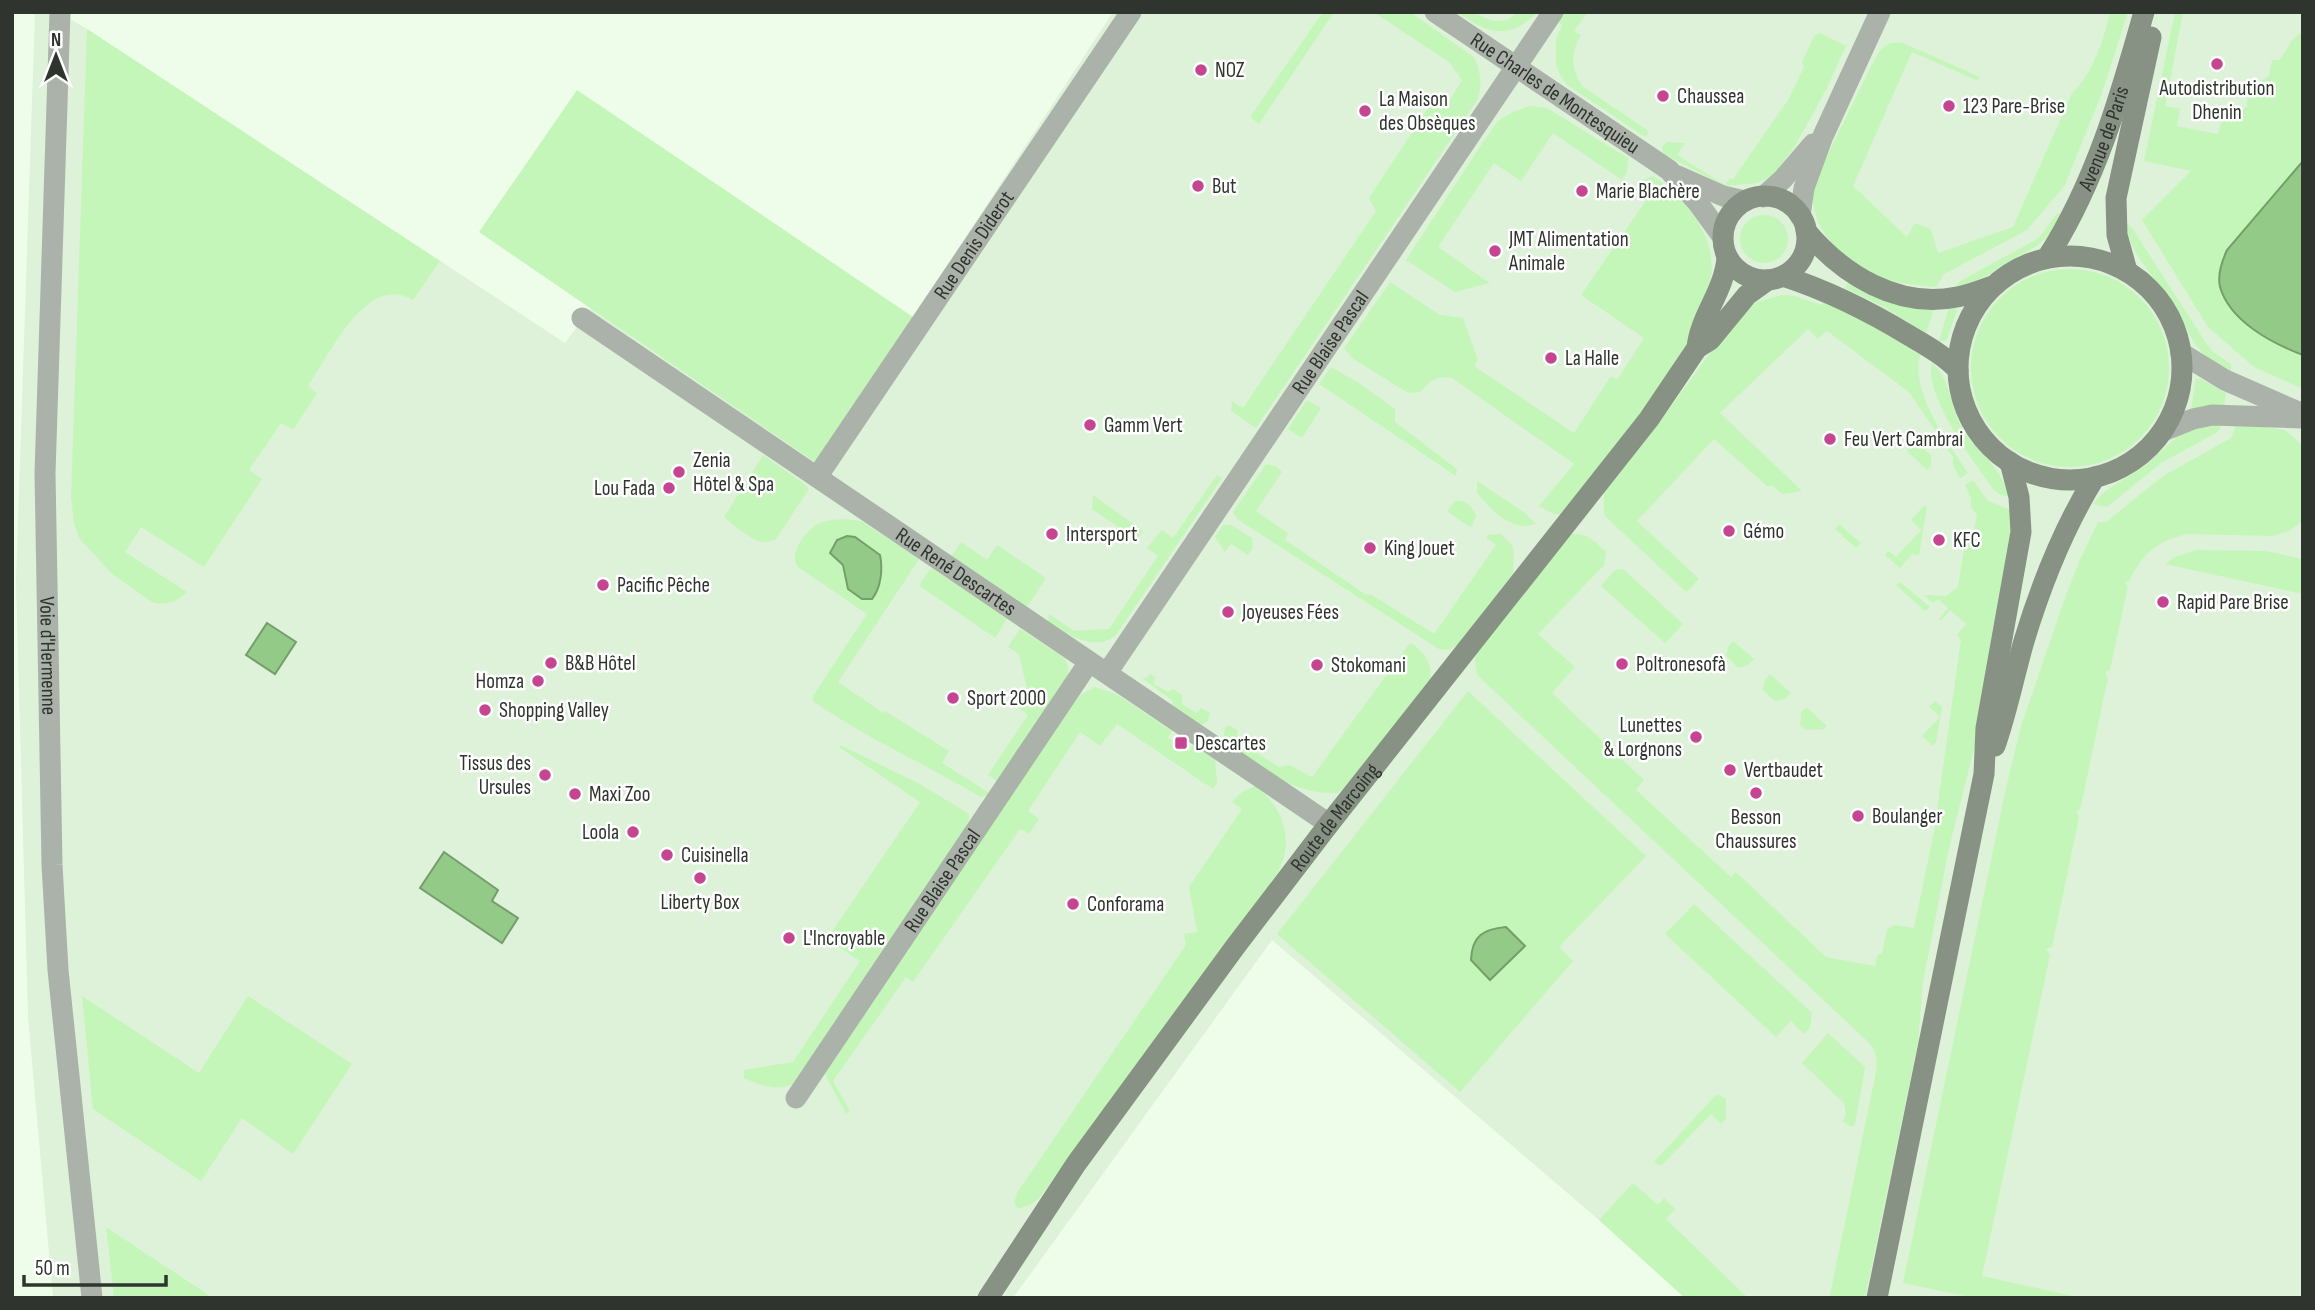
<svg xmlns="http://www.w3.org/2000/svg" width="2315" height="1310" viewBox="0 0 2315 1310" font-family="'Sofia Sans Condensed',sans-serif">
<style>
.built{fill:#ddf2d8}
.green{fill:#c5f6b9}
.water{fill:#94ca87;stroke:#769d6c;stroke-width:2}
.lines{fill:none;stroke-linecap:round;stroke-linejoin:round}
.street{stroke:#abb2aa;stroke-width:21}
.secondary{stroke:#879184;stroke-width:21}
.poi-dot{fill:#c54591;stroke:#fff;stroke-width:2.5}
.labels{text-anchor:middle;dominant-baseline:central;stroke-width:5;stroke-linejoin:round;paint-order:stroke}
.poi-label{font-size:21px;fill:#2f352e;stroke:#fff;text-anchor:start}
.street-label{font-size:21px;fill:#2f352e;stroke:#fff}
</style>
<rect width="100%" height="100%" fill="#edfde9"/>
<!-- built -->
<polygon class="built" points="35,12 59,12 87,29 565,343 591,308 815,461 913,317 1113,12 2303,12 2303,1298 1685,1298 1599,1220 1272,940 1013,1298 53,1298 28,1017 16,581"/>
<!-- green -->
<g class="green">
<polygon points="1323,12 1334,12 1259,124 1250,117"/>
<path d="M1410,12L1474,57C1481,71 1482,83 1478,99L1256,428L1231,411L1232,401L1243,408L1376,211L1369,198L1436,96L1447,105L1462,80L1449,62L1375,13Z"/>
<path d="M1457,12H1471L1493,21L1507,20L1519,12H1538C1507,42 1487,33 1457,12Z"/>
<path d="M1564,12H1588L1574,31L1581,35C1570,52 1571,69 1582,86L1647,130L1648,134L1645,137L1566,84L1559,73L1556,63V40L1562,25L1557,21Z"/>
<path d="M2110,12H2128L2102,93L2065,185L2027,230L1944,274L1936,287C1914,284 1888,284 1868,273C1840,258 1810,226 1813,192C1815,176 1826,157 1834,142C1848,113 1862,84 1877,55C1885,44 1889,41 1903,43L1980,77L1978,81L1912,52L1853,186L1907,237L1915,223L1931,229L1938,253L2013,227L2072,93C2091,77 2105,37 2110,12Z"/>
<polygon points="2175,12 2183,12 2165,106 2180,109 2177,126 2218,134 2222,119 2233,117 2247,106 2248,90 2269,76 2272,60 2280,60 2292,40 2303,31 2303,389 2254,367 2208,327 2142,220 2191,171 2144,161"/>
<path d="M87,29L440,261L413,300C367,272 330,354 308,386L317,393L293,430L281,423L249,470L262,479L204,567L141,527L125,552L187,592C177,602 166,606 152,602L112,574L79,538L74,523L71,497Z"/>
<polygon points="1820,33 1846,46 1827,88 1795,146 1775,173 1766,179 1757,183 1725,186 1664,154 1662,147 1667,142 1685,143 1677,155 1725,185 1730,178 1733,179 1788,100 1804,67 1802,62 1814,36"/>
<polygon points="577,90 913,317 815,462 479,232"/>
<polygon points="1529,106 1547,108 1628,158 1627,171 1622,180 1553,133 1521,181 1494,163 1438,247 1490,283 1455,292 1406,260 1483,142 1498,121 1513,112"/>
<path d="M1654,176C1688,202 1720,239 1710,285L1687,345L1646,407L1561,514H1554L1539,506L1574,464L1452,378C1437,375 1430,381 1420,392L1408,393L1352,358L1344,348L1390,282L1440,315L1463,318L1478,360L1474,366L1574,433L1611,376L1617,380L1644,338L1581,295L1647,199L1636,190L1644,179Z"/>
<path d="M2062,213C2043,248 2037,245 2005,264C1986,276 1978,284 1955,287L1960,281L2034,241L2042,234L2056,214Z"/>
<circle cx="1764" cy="239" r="24"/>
<path d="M2126,223L2132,228L2206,343L2213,352L2231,364V371C2220,366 2208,360 2200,350C2189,337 2184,321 2175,307C2158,278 2130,258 2126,223Z"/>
<circle cx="2070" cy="368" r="99"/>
<polygon points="1849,281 1934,308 1926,334 1886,308 1845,288"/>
<path d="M1782,295L1795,296L1822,305L1824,302L1876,327L1920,355C1910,392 1948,443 1968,473L1960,478L1953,466V457L1909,392L1827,331L1818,339L1808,329L1720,413L1802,491L1782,494L1771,485L1768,487L1714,439L1637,521L1699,579L1686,592L1604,515V491L1661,420L1733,322L1757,302Z"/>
<polygon points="1956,306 1957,311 1946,341 1939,341 1949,307"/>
<path d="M1932,363C1951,379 1950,407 1962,428C1970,444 1984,453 1994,467C2001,476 2006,486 2010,497L2001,495L1994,490C1974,461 1924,397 1932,363Z"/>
<polygon points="1331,367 1362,385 1395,409 1395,422 1454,467 1457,470 1456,476 1319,384"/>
<polygon points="2196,379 2201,379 2226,393 2224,407 2191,409"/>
<polygon points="1307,400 1321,408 1302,438 1288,429"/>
<polygon points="2222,422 2220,429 2216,433 2161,463 2107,507 2093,504 2104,492 2146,465 2181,433 2196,426"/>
<path d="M2237,423L2285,430L2303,446V521L2289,531L2272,536L2188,534C2158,540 2142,554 2129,581L2125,582L2128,586L2110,670L2105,672L2108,678L2080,810L2076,811L2079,817L2052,947L2046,949L2050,955L1982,1276L2081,1298H1974L1903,1283L2006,788L2021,726L2066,595L2079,562L2098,522H2106L2163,476L2231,438Z"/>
<polygon points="1921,446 1931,455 1931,466 1927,470 1907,451 1910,447"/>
<path d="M763,455L806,485L809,489L776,539C759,550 737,527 724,517Z"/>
<polygon points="1266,464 1277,467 1282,472 1256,511 1288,533 1285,540 1365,594 1372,595 1434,634 1496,545 1486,538 1488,535 1501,534 1512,545 1514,554 1513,573 1458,645 1448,650 1439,649 1237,519 1233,512"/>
<path d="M1217,475L1222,478L1116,635C1094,653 1068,634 1048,621L1049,614L1074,631L1109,629L1158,556L1147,548L1162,530L1173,538Z"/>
<path d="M1973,480L1988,501L2013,511L2014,520L1985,695L1974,749L1949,848L1923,982L1918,1042L1865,1298H1827L1830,1295L1875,1077C1878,1062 1878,1052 1866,1040L1477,675L1475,660L1478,650L1570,534C1587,532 1594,541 1606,552L1604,565L1538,634L1575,667L1552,693L1644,780L1636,790L1731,877L1736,872L1826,957L1875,966L1878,954H1882L1887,930L1894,925L1914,928L1934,832L1961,639L1957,635L1966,624L1950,610L1941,621L1939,619L1948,608L1938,599L1933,603L1924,595L1946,596L1958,587L1966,537L1974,531L1977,515L1971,507V498L1965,485Z"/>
<path d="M1477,481L1525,513L1536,524C1511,532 1491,511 1477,492Z"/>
<polygon points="1093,495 1143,531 1137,540 1092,509"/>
<path d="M1455,501C1465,499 1473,507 1476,516L1471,528L1447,511Z"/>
<polygon points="1924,506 1927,506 1919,555 1912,554 1900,568 1885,555 1888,551 1896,557 1921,530 1911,520"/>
<path d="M843,519L861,521L919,559L838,682L883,713L885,711L949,751L942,763L991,794L981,797C925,764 866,738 813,701V696L867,614L798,567C788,555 804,533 816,525C824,520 834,520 843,519Z"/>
<polygon points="1839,524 1861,543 1856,548 1835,529"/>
<polygon points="1223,525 1231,525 1252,538 1253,547 1248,555 1231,544 1225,552 1215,537"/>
<polygon points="961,542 987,560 997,545 1046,578 1028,606 1023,606 951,557"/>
<polygon points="2196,550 2265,551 2303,559 2303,594 2165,564 2175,557"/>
<polygon points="931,568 1007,618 995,638 920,586 921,582"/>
<polygon points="1623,569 1683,624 1665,643 1601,586 1615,570"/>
<polygon points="1900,582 1930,607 1925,611 1896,585"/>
<path d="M1020,629L1063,657C1069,665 1069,670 1067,679L999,782L988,775L1028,715L1016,706L1030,702L1019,654L1008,647Z"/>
<polygon points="1733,641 1754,659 1748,665 1738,668 1726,656 1728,647"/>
<path d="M1409,644H1413C1426,654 1434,666 1429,683L1351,781L1338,793C1291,795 1264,768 1227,742L1224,736L1225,728L1228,725L1237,730L1238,741L1279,767L1290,765L1312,777Z"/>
<polygon points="1150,674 1155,677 1154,684 1168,692 1173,689 1182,695 1182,704 1197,713 1201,708 1210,713 1208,721 1200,725 1172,705 1173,701 1142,678 1147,678"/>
<polygon points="1770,674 1791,693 1785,699 1775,701 1763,690 1765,680"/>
<polygon points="1095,687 1116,694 1172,731 1168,738 1189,751 1193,745 1215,759 1217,782 1213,789 1117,724 1100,746 1080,732 1028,811 1039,819 1029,834 1020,829 913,982 906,977 833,1081 850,1111 846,1114 824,1072 1074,703 1080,695"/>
<polygon points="1468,691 1646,856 1559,947 1573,961 1460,1092 1277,934"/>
<polygon points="1935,701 1942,707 1936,742 1933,746 1922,736 1940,717 1929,707"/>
<polygon points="1806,707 1827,726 1824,729 1806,730 1800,725 1801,713"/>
<path d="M840,745L920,784L969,814L968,827L795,1083C777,1092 762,1086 744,1078V1070L793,1062L860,961L827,939L920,802L839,747Z"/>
<path d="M1255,786C1284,806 1295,843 1277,874L1040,1197L1032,1204L1018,1209L1014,1202L1017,1193L1186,945L1184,934L1197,932L1189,887L1242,809L1232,802L1242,792Z"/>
<polygon points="1694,904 1812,1013 1810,1027 1804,1034 1791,1021 1776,1037 1665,934"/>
<polygon points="82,996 199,1073 248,996 352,1064 293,1154 242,1118 201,1181 93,1109"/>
<polygon points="1828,1033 1865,1067 1855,1125 1851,1127 1843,1121 1846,1114 1844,1103 1802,1063"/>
<polygon points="1717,1094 1726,1099 1726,1119 1721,1124 1711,1114 1661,1166 1654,1162"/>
<polygon points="1633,1183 1658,1205 1664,1198 1675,1209 1666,1219 1748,1298 1685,1298 1599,1220"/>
<polygon points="106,1227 213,1298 114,1298"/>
</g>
<!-- water -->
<g class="water">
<path d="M2303,161V355C2271,343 2230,321 2220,287C2217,274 2222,261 2227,250Z"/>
<path d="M847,536L855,537L880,555C883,569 881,588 872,599H862L848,589L843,565L830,553L837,540Z"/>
<polygon points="267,623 296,642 275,674 246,655"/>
<polygon points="444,852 498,890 492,901 518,918 502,943 420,888"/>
<path d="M1506,927L1525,946L1490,980L1471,960C1472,936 1483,929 1506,927Z"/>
</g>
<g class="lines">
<!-- street -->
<g class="street">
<path id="s1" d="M60,12L45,473L52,865L58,970L92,1298"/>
<path id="s2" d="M1435,12L1669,170L1698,203L1722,236"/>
<polyline points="1678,176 1723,196 1745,201"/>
<polyline points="1763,197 1783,179 1813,144"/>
<polyline points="1800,216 1804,188 1823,136 1880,12"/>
<path id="s3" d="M582,318L1329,824"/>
<polyline points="2181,353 2225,380 2303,414"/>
<polyline points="2163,431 2193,419 2212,415 2303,418"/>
<path id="s4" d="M817,477L1131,12"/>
<path id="s5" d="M1107,673L1553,12"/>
<path id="s6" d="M796,1098L1089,662"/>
</g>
<!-- secondary -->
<g class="secondary">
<circle cx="1765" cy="238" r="42"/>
<path d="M1806,231C1843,275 1898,309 1957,297C1969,295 1981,290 1993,286"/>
<circle cx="2070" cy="368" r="112"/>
<path id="s7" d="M2047,258C2095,184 2120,97 2144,12"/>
<polyline points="2127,271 2117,235 2116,198 2151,37"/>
<path d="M1783,276C1829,291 1869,311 1910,336C1927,346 1945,356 1958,370"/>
<polyline points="1697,348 1710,340 1747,295 1768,280"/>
<path d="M1995,746C2007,712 2014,676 2024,641C2041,585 2064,527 2095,477"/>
<path id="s8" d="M988,1298L1076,1164L1235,947L1329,824L1649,419L1697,348C1700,316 1724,292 1727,258"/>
<polyline points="1877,1298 1984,774 1986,728 2021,532 2019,497 2010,462"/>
</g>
</g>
<!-- markers -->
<g class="poi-dot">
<circle cx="2217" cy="64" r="7"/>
<circle cx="1201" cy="70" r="7"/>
<circle cx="1663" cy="96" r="7"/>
<circle cx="1949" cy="106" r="7"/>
<circle cx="1365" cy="111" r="7"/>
<circle cx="1198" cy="186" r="7"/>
<circle cx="1582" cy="191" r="7"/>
<circle cx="1495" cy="251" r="7"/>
<circle cx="1551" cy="358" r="7"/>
<circle cx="1090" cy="425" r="7"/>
<circle cx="1830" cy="439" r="7"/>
<circle cx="679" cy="472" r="7"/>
<circle cx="669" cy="488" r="7"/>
<circle cx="1729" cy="531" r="7"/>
<circle cx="1052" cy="534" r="7"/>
<circle cx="1939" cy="540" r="7"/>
<circle cx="1370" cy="548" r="7"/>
<circle cx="603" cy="585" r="7"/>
<circle cx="2163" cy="602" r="7"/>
<circle cx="1228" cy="612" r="7"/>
<circle cx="551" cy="663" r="7"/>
<circle cx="1622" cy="664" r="7"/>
<circle cx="1317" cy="665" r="7"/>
<circle cx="538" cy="681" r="7"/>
<circle cx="953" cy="698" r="7"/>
<circle cx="485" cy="710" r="7"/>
<circle cx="1696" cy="737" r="7"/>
<rect x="1174" y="736" width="14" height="14" rx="3.5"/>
<circle cx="1730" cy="770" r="7"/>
<circle cx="545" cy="775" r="7"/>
<circle cx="1756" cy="793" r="7"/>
<circle cx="575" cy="794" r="7"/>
<circle cx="1858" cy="816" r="7"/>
<circle cx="633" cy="832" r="7"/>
<circle cx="667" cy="855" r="7"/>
<circle cx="700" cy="878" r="7"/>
<circle cx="1073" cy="904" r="7"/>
<circle cx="789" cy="938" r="7"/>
</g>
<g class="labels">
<!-- poi labels -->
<g class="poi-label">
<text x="1215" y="70">NOZ</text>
<text x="2217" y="88" text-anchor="middle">Autodistribution<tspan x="2217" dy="24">Dhenin</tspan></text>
<text x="1677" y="96">Chaussea</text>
<text x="1379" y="99">La Maison<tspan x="1379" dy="24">des Obsèques</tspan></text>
<text x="1963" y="106">123 Pare-Brise</text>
<text x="1212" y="186">But</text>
<text x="1596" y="191">Marie Blachère</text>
<text x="1509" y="239">JMT Alimentation<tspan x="1509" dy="24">Animale</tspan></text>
<text x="1565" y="358">La Halle</text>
<text x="1104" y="425">Gamm Vert</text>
<text x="1844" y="439">Feu Vert Cambrai</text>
<text x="693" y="460">Zenia<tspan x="693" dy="24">Hôtel &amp; Spa</tspan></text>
<text x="655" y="488" text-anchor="end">Lou Fada</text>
<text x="1743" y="531">Gémo</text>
<text x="1066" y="534">Intersport</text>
<text x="1953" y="540">KFC</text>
<text x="1384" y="548">King Jouet</text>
<text x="617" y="585">Pacific Pêche</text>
<text x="2177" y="602">Rapid Pare Brise</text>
<text x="1242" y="612">Joyeuses Fées</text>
<text x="565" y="663">B&amp;B Hôtel</text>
<text x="1636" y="664">Poltronesofà</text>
<text x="1331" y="665">Stokomani</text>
<text x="524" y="681" text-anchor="end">Homza</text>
<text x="967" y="698">Sport 2000</text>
<text x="499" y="710">Shopping Valley</text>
<text x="1682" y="725" text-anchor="end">Lunettes<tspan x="1682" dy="24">&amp; Lorgnons</tspan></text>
<text x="1195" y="743">Descartes</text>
<text x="531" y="763" text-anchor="end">Tissus des<tspan x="531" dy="24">Ursules</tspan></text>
<text x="1744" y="770">Vertbaudet</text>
<text x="589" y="794">Maxi Zoo</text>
<text x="1872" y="816">Boulanger</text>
<text x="1756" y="817" text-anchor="middle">Besson<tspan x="1756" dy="24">Chaussures</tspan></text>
<text x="619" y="832" text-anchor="end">Loola</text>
<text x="681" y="855">Cuisinella</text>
<text x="700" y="902" text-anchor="middle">Liberty Box</text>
<text x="1087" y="904">Conforama</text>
<text x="803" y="938">L'Incroyable</text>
</g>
<!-- street labels -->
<g class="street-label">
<text stroke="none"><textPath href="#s2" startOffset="145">Rue Charles de Montesquieu</textPath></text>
<text stroke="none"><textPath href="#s7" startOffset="133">Avenue de Paris</textPath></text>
<text stroke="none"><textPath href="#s4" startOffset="280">Rue Denis Diderot</textPath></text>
<text stroke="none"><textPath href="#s5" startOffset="399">Rue Blaise Pascal</textPath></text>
<text stroke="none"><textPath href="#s3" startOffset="452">Rue René Descartes</textPath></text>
<text stroke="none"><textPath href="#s1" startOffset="644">Voie d'Hermenne</textPath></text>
<text stroke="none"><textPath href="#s8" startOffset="593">Route de Marcoing</textPath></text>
<text stroke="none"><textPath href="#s6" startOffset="262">Rue Blaise Pascal</textPath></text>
</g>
</g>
<!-- border -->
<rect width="2315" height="1310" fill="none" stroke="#2f352e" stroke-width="28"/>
<!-- north arrow -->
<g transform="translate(56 56)" stroke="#ffffff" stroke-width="5" paint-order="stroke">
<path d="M0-5L12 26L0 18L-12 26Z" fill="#2f352e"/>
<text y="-10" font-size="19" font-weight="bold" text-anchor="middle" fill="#2f352e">N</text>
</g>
<!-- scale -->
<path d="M24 1275v10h142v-10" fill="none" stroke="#2f352e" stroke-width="3.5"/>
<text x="35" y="1275" font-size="21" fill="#2f352e" stroke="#ffffff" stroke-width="5" paint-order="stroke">50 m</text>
</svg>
